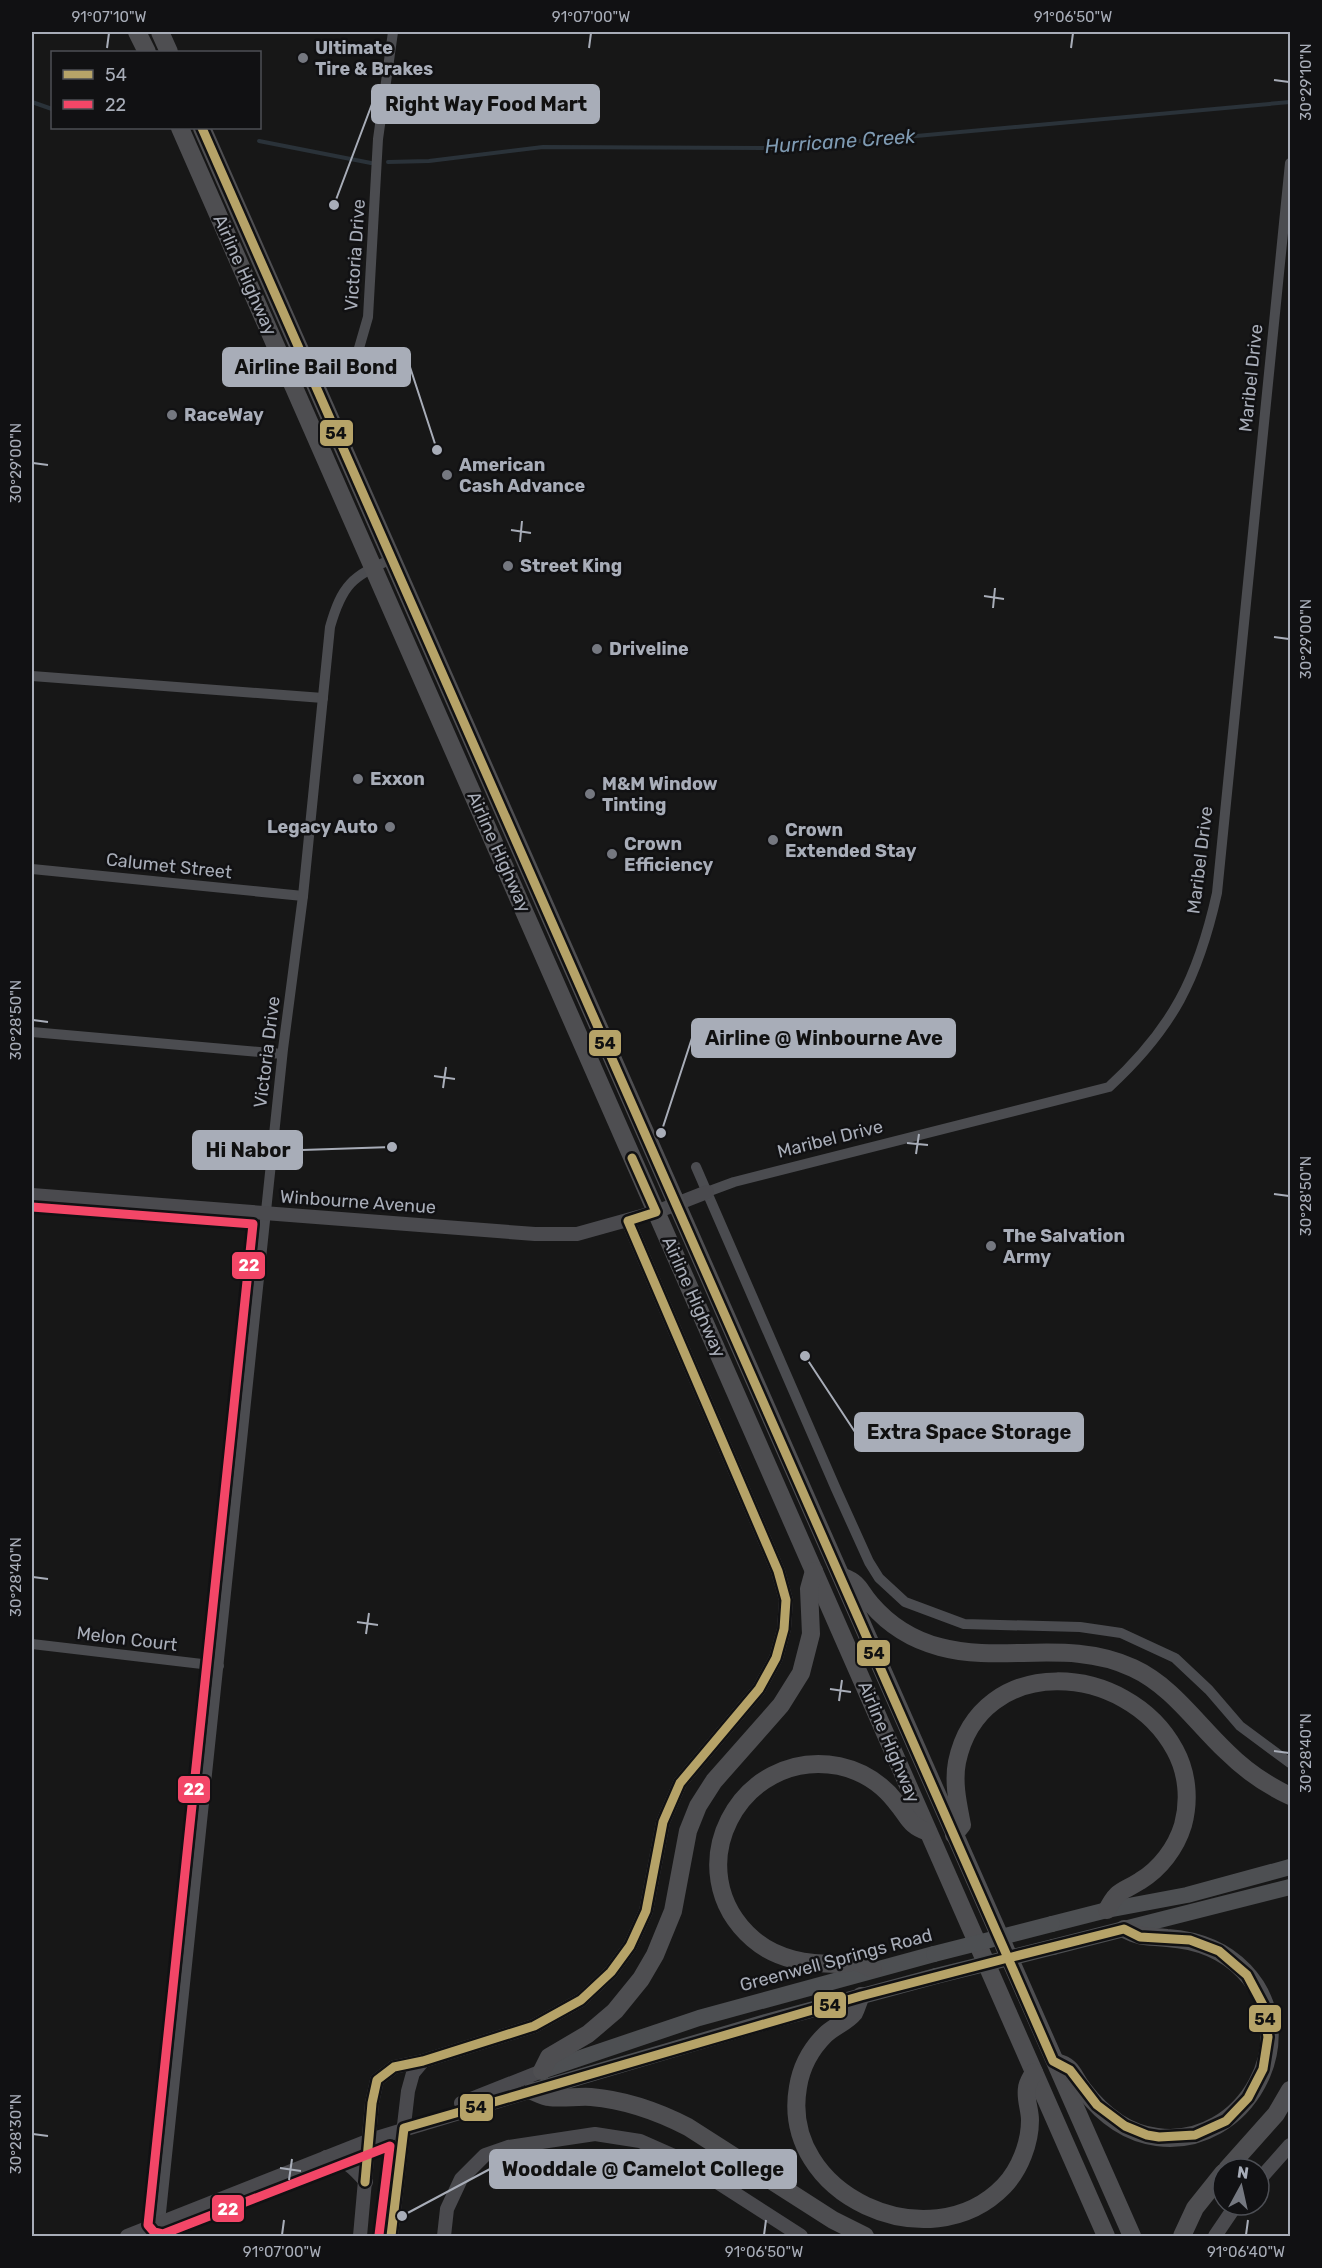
<svg xmlns="http://www.w3.org/2000/svg" width="1322" height="2268" viewBox="0 0 1322 2268" font-family="Rubik,sans-serif">
<style>
.lines{fill:none;stroke-linecap:round;stroke-linejoin:round}
.stream{stroke:#2a3239;stroke-width:4}
.street{stroke:#4b4c50;stroke-width:10}
.secondary{stroke:#4a4a4e;stroke-width:14}
.primary{stroke:#4d4f52;stroke-width:16}
.highway{stroke:#4e4e51;stroke-width:18}
.primary-bridge{stroke:#4d4f52;stroke-width:16}
.bus-1-casing{stroke:#111113;stroke-width:14}
.bus-2-casing{stroke:#111113;stroke-width:14}
.bus-1{stroke:#b6a368;stroke-width:9}
.bus-2{stroke:#f34667;stroke-width:9}
.ticks{fill:none;stroke:#a8adb8;stroke-width:2}
.poi-dot{fill:#757880;stroke:#111113;stroke-width:2}
.labels{text-anchor:middle;dominant-baseline:central;stroke-width:5;stroke-linejoin:round;paint-order:stroke}
.poi-label{font-size:18px;font-weight:bold;fill:#a8adb8;stroke:#111113;text-anchor:start}
.street-label{font-size:18px;fill:#a8adb8;stroke:#111113}
.water-label{font-size:20px;font-style:italic;fill:#7f9bb3;stroke:#111113}
.leader{fill:none;stroke:#a8adb8;stroke-width:2}
.callout-dot{fill:#a8adb8;stroke:#111113;stroke-width:2}
.callout{fill:#a8adb8;stroke:#a8adb8;stroke-width:2}
.callout-label{font-size:20px;text-anchor:middle;font-weight:bold;fill:#111}
.line-badge{stroke:#111113;stroke-width:2}
.badge-label{font-size:16px;text-anchor:middle;font-weight:bold;fill:#fff}
.pale-badge-label{font-size:16px;text-anchor:middle;font-weight:bold;fill:#111}
.neatline{fill:none;stroke:#a8adb8;stroke-width:2}
.ticks-label{font-size:15px;text-anchor:middle;fill:#a8adb8}
</style>
<rect width="100%" height="100%" fill="#171717"/>
<g class="lines">
<!-- stream -->
<g class="stream">
<polyline points="32,102 52,109"/>
<polyline points="259,141 371,163"/>
<polyline points="388,162 429,161 543,147 784,148 1290,102"/>
</g>
<!-- street -->
<g class="street">
<polyline points="315,384 355,362 368,317 378,139 393,32"/>
<polyline points="32,676 323,698"/>
<polyline points="32,869 303,896"/>
<polyline points="32,1032 282,1054"/>
<polyline points="696,1167 836,1489 869,1562 879,1578 905,1602 964,1624 1080,1627 1121,1633 1175,1658 1209,1690 1240,1726 1290,1763"/>
<path d="M707,1192L734,1182L1109,1087C1173,1028 1198,978 1217,893L1290,163"/>
<polyline points="32,1644 219,1666"/>
<path d="M160,2222L283,1049L303,896L330,627C342,585 352,576 392,559"/>
</g>
<!-- secondary -->
<g class="secondary">
<polyline points="32,1195 535,1234 577,1234 656,1212 707,1192"/>
<polyline points="461,2103 542,2071"/>
<path d="M326,2157C347,2161 352,2166 366,2182"/>
<polyline points="1259,2180 1290,2145"/>
<polyline points="127,2236 370,2140 532,2091"/>
<polyline points="360,2236 372,2103 377,2080 394,2067 423,2061 534,2026 581,2000 611,1972 630,1946 646,1911 663,1822 680,1783 759,1689 776,1658 784,1629 786,1600 778,1571 628,1221"/>
<polyline points="391,2236 408,2091 413,2073 423,2061"/>
<polyline points="444,2236 447,2209 461,2179 485,2155 508,2147 595,2134 640,2141 683,2160 801,2236"/>
<polyline points="1215,2236 1236,2205"/>
</g>
<!-- primary -->
<g class="primary">
<polyline points="1052,1924 1107,1910 1187,1895 1290,1867"/>
<polyline points="1053,1947 1290,1887"/>
<polyline points="542,2071 699,2018 934,1954"/>
<polyline points="532,2091 766,2022 936,1976"/>
</g>
<!-- highway -->
<g class="highway">
<polyline points="137,32 147,52"/>
<polyline points="160,32 169,52"/>
<polyline points="180,128 1106,2236"/>
<polyline points="202,128 1132,2236"/>
<path d="M843,1577C861,1584 859,1591 871,1604C889,1625 913,1640 940,1647C1003,1664 1069,1638 1133,1668C1172,1686 1196,1723 1227,1752C1245,1770 1267,1785 1290,1796"/>
<path d="M954,1835L962,1825C958,1804 953,1783 957,1762C980,1652 1127,1661 1175,1750C1187,1772 1190,1799 1183,1825C1176,1848 1160,1869 1140,1881C1121,1893 1118,1889 1107,1910"/>
<path d="M873,1969C868,1967 861,1963 856,1962C851,1961 844,1964 838,1964C808,1964 777,1960 753,1939C675,1871 739,1747 839,1766C862,1771 882,1784 896,1802C909,1817 908,1825 928,1832"/>
<path d="M861,1996C858,2001 857,2008 854,2013C847,2022 833,2027 825,2035C811,2049 801,2068 798,2087C779,2195 930,2263 1004,2186C1020,2169 1030,2143 1030,2120C1030,2110 1025,2098 1027,2088C1027,2083 1032,2076 1034,2072"/>
<path d="M1056,2062C1074,2067 1072,2075 1083,2089C1102,2114 1125,2133 1157,2137C1245,2149 1307,2037 1244,1971C1223,1949 1197,1940 1167,1938C1147,1936 1142,1938 1124,1929"/>
<polyline points="542,2071 549,2057 588,2034 615,2011 641,1979 655,1955 673,1911 688,1831 698,1806 714,1781 781,1705 801,1673 811,1634 809,1589 814,1571"/>
<path d="M532,2091C537,2093 544,2097 549,2097C561,2099 578,2096 591,2097C626,2100 657,2111 688,2127L833,2220L865,2236"/>
<polyline points="1227,2169 1276,2114 1290,2090"/>
<polyline points="1182,2236 1195,2208 1223,2173"/>
</g>
<!-- primary-bridge -->
<g class="primary-bridge">
<polyline points="934,1954 1052,1924"/>
<polyline points="936,1976 1053,1947"/>
</g>
<!-- bus-1 casing -->
<g class="bus-1-casing">
<g id="bus-1">
<polyline points="202,128 1008,1958"/>
<polygon points="1124,1929 1140,1937 1190,1940 1219,1951 1247,1975 1263,2005 1268,2037 1263,2069 1248,2098 1226,2121 1195,2135 1159,2137 1147,2135 1125,2126 1097,2105 1070,2070 1053,2061 1008,1958"/>
<polyline points="365,2182 372,2103 377,2080 394,2067 423,2061 534,2026 581,2000 611,1972 630,1946 646,1911 663,1822 680,1783 759,1689 776,1658 784,1629 786,1600 778,1571 628,1221 656,1212 632,1158"/>
<polyline points="391,2236 404,2128 861,1996 1008,1958"/>
</g>
</g>
<!-- bus-2 casing -->
<g class="bus-2-casing">
<polyline id="bus-2" points="32,1207 253,1224 148,2225 154,2232 163,2234 390,2146 379,2235"/>
</g>
<!-- bus-1 -->
<use href="#bus-1" class="bus-1"/>
<!-- bus-2 -->
<use href="#bus-2" class="bus-2"/>
</g>
<!-- ticks -->
<path class="ticks" d="M107,48L109,33M589,48L591,33M1071,48L1073,33M1274,80L1289,82M33,463L48,465M511,530L531,533M520,542L522,521M984,596L1004,599M993,608L995,588M1274,637L1289,639M33,1020L48,1022M434,1076L455,1079M443,1088L446,1067M907,1143L928,1145M916,1154L919,1134M1274,1194L1289,1196M33,1577L48,1579M357,1622L378,1625M366,1634L369,1613M830,1689L851,1692M839,1701L842,1680M1274,1751L1289,1753M33,2134L48,2136M280,2168L301,2171M289,2180L292,2159M282,2235L284,2220M764,2235L766,2220M1246,2235L1248,2220"/>
<!-- markers -->
<g class="poi-dot">
<circle cx="303" cy="58" r="6"/>
<circle cx="172" cy="415" r="6"/>
<circle cx="447" cy="475" r="6"/>
<circle cx="508" cy="566" r="6"/>
<circle cx="597" cy="649" r="6"/>
<circle cx="358" cy="779" r="6"/>
<circle cx="590" cy="794" r="6"/>
<circle cx="390" cy="827" r="6"/>
<circle cx="773" cy="840" r="6"/>
<circle cx="612" cy="854" r="6"/>
<circle cx="991" cy="1246" r="6"/>
</g>
<g class="labels">
<!-- poi labels -->
<g class="poi-label">
<text x="315" y="48">Ultimate<tspan x="315" dy="21">Tire &amp; Brakes</tspan></text>
<text x="184" y="415">RaceWay</text>
<text x="459" y="465">American<tspan x="459" dy="21">Cash Advance</tspan></text>
<text x="520" y="566">Street King</text>
<text x="609" y="649">Driveline</text>
<text x="370" y="779">Exxon</text>
<text x="602" y="784">M&amp;M Window<tspan x="602" dy="21">Tinting</tspan></text>
<text x="378" y="827" text-anchor="end">Legacy Auto</text>
<text x="785" y="830">Crown<tspan x="785" dy="21">Extended Stay</tspan></text>
<text x="624" y="844">Crown<tspan x="624" dy="21">Efficiency</tspan></text>
<text x="1003" y="1236">The Salvation<tspan x="1003" dy="21">Army</tspan></text>
</g>
<!-- street labels -->
<g class="street-label">
<text transform="translate(355 255) rotate(-86)">Victoria Drive</text>
<text transform="translate(245 275) rotate(66)">Airline Highway</text>
<text transform="translate(1251 378) rotate(-84)">Maribel Drive</text>
<text transform="translate(499 852) rotate(66)">Airline Highway</text>
<text transform="translate(1200 860) rotate(-83)">Maribel Drive</text>
<text transform="translate(169 866) rotate(6)">Calumet Street</text>
<text transform="translate(267 1052) rotate(-83)">Victoria Drive</text>
<text transform="translate(830 1139) rotate(-14)">Maribel Drive</text>
<text transform="translate(358 1202) rotate(4)">Winbourne Avenue</text>
<text transform="translate(694 1297) rotate(66)">Airline Highway</text>
<text transform="translate(127 1639) rotate(7)">Melon Court</text>
<text transform="translate(889 1742) rotate(67)">Airline Highway</text>
<text transform="translate(836 1960) rotate(-15)">Greenwell Springs Road</text>
</g>
<!-- water labels -->
<g class="water-label">
<text transform="translate(840 141) rotate(-4)">Hurricane Creek</text>
</g>
</g>
<!-- callouts -->
<path class="leader" d="M334 205L372 104M437 450L410 367M661 1133L692 1038M392 1147L302 1150M805 1356L855 1432M402 2216L490 2169"/>
<g class="callout-dot">
<circle cx="334" cy="205" r="6"/>
<circle cx="437" cy="450" r="6"/>
<circle cx="661" cy="1133" r="6"/>
<circle cx="392" cy="1147" r="6"/>
<circle cx="805" cy="1356" r="6"/>
<circle cx="402" cy="2216" r="6"/>
</g>
<g class="callout">
<rect x="372" y="85" width="227" height="38" rx="6"/>
<rect x="223" y="348" width="187" height="38" rx="6"/>
<rect x="692" y="1019" width="263" height="38" rx="6"/>
<rect x="193" y="1131" width="109" height="38" rx="6"/>
<rect x="855" y="1413" width="228" height="38" rx="6"/>
<rect x="490" y="2150" width="306" height="38" rx="6"/>
</g>
<g class="callout-label">
<text x="486" y="111">Right Way Food Mart</text>
<text x="316" y="374">Airline Bail Bond</text>
<text x="824" y="1045">Airline @ Winbourne Ave</text>
<text x="248" y="1157">Hi Nabor</text>
<text x="969" y="1439">Extra Space Storage</text>
<text x="643" y="2176">Wooddale @ Camelot College</text>
</g>
<g class="line-badge">
<rect x="319" y="419" width="35" height="28" rx="6" fill="#b6a368"/>
<rect x="588" y="1029" width="34" height="28" rx="6" fill="#b6a368"/>
<rect x="231" y="1251" width="35" height="29" rx="6" fill="#f34667"/>
<rect x="856" y="1639" width="35" height="28" rx="6" fill="#b6a368"/>
<rect x="177" y="1775" width="34" height="29" rx="6" fill="#f34667"/>
<rect x="813" y="1991" width="34" height="28" rx="6" fill="#b6a368"/>
<rect x="1248" y="2004" width="34" height="29" rx="6" fill="#b6a368"/>
<rect x="459" y="2093" width="35" height="29" rx="6" fill="#b6a368"/>
<rect x="211" y="2194" width="34" height="29" rx="6" fill="#f34667"/>
</g>
<g class="badge-label">
<text x="249" y="1271">22</text>
<text x="194" y="1795">22</text>
<text x="228" y="2215">22</text>
</g>
<g class="pale-badge-label">
<text x="336" y="439">54</text>
<text x="605" y="1049">54</text>
<text x="874" y="1659">54</text>
<text x="830" y="2011">54</text>
<text x="1265" y="2025">54</text>
<text x="476" y="2113">54</text>
</g>
<!-- border -->
<rect width="1322" height="2268" fill="none" stroke="#111113" stroke-width="66"/>
<!-- legend -->
<rect x="51" y="51" width="210" height="78" fill="#111113" stroke="#4d4f55" stroke-width="1.5"/>
<rect x="63" y="70" width="30" height="9" fill="#b6a368" stroke="#4d4f55" stroke-width="1.5"/>
<text x="105" y="81" font-size="18" fill="#a8adb8">54</text>
<rect x="63" y="100" width="30" height="9" fill="#f34667" stroke="#4d4f55" stroke-width="1.5"/>
<text x="105" y="111" font-size="18" fill="#a8adb8">22</text>
<!-- north arrow -->
<g transform="translate(1241 2187) rotate(8)"><circle r="28" fill="#111113" stroke="#4d4f55" stroke-width="1.5"/>
<path d="M0-4.5L10 22L0 15L-10 22Z" fill="#757880"/>
<text y="-9" font-size="16" font-weight="bold" text-anchor="middle" fill="#a8adb8">N</text>
</g>
<rect x="33" y="33" width="1256" height="2202" class="neatline"/>
<g class="ticks-label">
<text x="109" y="22">91°07'10"W</text>
<text x="591" y="22">91°07'00"W</text>
<text x="1073" y="22">91°06'50"W</text>
<text transform="translate(1306 82) rotate(-90)" y="5">30°29'10"N</text>
<text transform="translate(16 463) rotate(-90)" y="5">30°29'00"N</text>
<text transform="translate(1306 639) rotate(-90)" y="5">30°29'00"N</text>
<text transform="translate(16 1020) rotate(-90)" y="5">30°28'50"N</text>
<text transform="translate(1306 1196) rotate(-90)" y="5">30°28'50"N</text>
<text transform="translate(16 1577) rotate(-90)" y="5">30°28'40"N</text>
<text transform="translate(1306 1753) rotate(-90)" y="5">30°28'40"N</text>
<text transform="translate(16 2134) rotate(-90)" y="5">30°28'30"N</text>
<text x="282" y="2257">91°07'00"W</text>
<text x="764" y="2257">91°06'50"W</text>
<text x="1246" y="2257">91°06'40"W</text>
</g>
</svg>
